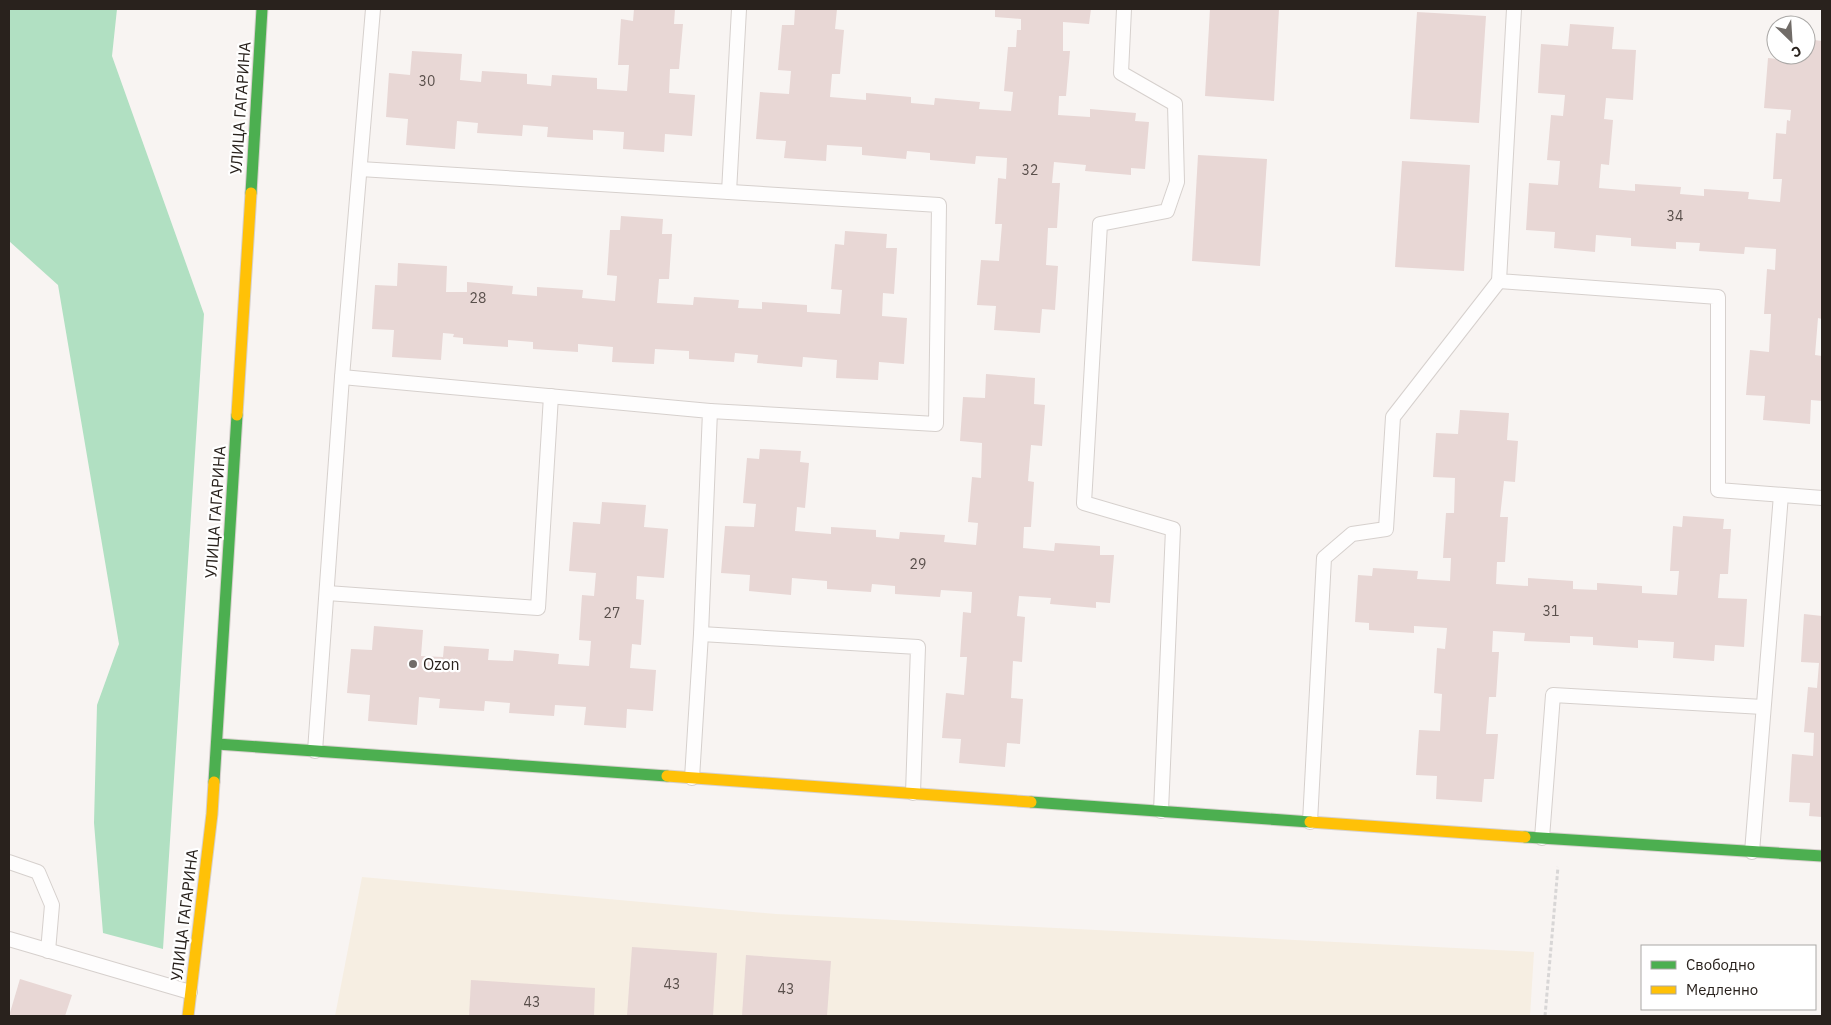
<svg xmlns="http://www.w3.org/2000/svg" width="1831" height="1025" viewBox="0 0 1831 1025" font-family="'IBM Plex Sans',sans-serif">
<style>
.education{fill:#f6eee2}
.forest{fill:#b1e0c2}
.building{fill:#e8d7d5}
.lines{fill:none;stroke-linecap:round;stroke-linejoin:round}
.lane-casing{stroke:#d6d0cd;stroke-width:16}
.fast-casing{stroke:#d6d0cd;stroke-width:13}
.slow-casing{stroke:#d6d0cd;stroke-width:13}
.path{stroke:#d8d6d6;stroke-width:3;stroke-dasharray:4 2.5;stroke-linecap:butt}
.lane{stroke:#fefdfd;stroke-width:14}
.fast{stroke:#4caf50;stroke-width:11}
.slow{stroke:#ffc107;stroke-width:11}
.poi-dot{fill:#716c68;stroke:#fff;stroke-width:2}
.labels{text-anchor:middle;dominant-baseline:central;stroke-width:4.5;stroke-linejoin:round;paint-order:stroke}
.number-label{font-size:14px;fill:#594f4b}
.street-label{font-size:16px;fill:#29221d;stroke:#fff}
.poi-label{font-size:16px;fill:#29221d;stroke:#fff;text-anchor:start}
</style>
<rect width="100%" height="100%" fill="#f8f4f2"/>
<!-- education -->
<polygon class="education" points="362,877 776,914 1534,952 1530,1016 335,1016"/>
<!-- forest -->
<polygon class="forest" points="9,9 117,9 112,56 204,314 163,949 103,933 94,823 97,705 119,644 58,285 9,241"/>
<!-- building -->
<g class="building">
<polygon points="634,9 675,9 674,24 683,24 679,69 670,69 669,93 695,95 692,136 665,134 664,152 623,149 624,132 593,130 593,140 547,137 548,127 523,125 522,136 477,133 478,123 457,121 455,149 406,145 408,119 386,117 389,73 410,75 412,51 462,54 460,80 481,82 482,71 527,74 527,84 551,86 552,75 597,78 597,89 627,91 629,65 618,65 621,19 633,21"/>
<polygon points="795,9 837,9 835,29 844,30 840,74 832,74 830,97 866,100 866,93 911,97 911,103 934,105 935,98 980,102 979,109 1011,111 1013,92 1004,91 1008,47 1016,47 1017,30 1021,30 1021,19 995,17 995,9 1091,9 1089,24 1063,22 1063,51 1070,51 1066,96 1059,96 1058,115 1090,117 1090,109 1136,113 1135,121 1149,122 1145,169 1131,168 1131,175 1085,171 1086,165 1054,162 1052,183 1060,183 1057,228 1048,228 1046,265 1058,266 1055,310 1042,309 1040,333 994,330 996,306 977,305 981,260 999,261 1002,224 995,224 998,178 1006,179 1007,158 976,156 975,164 930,160 930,153 907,151 906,159 862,155 862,147 827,145 826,161 784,158 786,141 756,139 760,92 789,94 791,71 778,70 782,25 794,25"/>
<polygon points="1210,9 1279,9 1274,101 1205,96"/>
<polygon points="1417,12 1486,16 1479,123 1410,119"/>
<polygon points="1570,24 1614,27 1612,49 1636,50 1633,100 1606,98 1604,119 1613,120 1609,165 1601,164 1599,188 1635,191 1635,184 1681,187 1680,194 1704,196 1704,189 1749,192 1748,199 1780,202 1782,179 1773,179 1776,133 1786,134 1787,120 1790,121 1791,110 1764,108 1768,58 1795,61 1795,55 1806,55 1806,39 1822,41 1822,319 1818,318 1815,355 1822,356 1822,401 1811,400 1810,424 1763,420 1765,396 1746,395 1750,350 1769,352 1771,314 1764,314 1767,269 1775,270 1776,249 1745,247 1744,254 1699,251 1700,243 1676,242 1676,249 1631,246 1631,238 1596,235 1595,252 1554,248 1555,232 1526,230 1529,183 1558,185 1560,161 1547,160 1551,115 1563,116 1565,95 1538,93 1541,44 1568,46"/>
<polygon points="1198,155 1267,159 1260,266 1192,261"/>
<polygon points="1402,161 1470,165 1464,271 1395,267"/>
<polygon points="621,216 663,219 662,234 672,234 669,279 659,279 657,303 693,305 694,297 739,300 738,308 762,309 762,302 807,305 807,312 840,314 842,290 831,289 835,244 844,245 845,231 887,234 886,248 897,248 894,294 883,293 882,316 907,318 904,364 879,362 878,380 836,378 837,360 803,357 802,367 757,363 758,355 735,353 734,362 689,359 689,351 655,349 654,364 612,362 613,347 578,344 578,352 533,349 533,342 508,340 508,347 463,344 463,338 453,337 454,334 443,333 441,360 392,357 394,330 372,329 375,285 397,286 398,263 447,266 446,292 467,292 467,282 513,286 512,294 537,296 537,287 583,290 582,298 615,301 617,276 607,275 610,230 620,230"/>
<polygon points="986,374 1035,378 1034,404 1045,405 1042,446 1031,445 1028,481 1034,482 1031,527 1024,527 1023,548 1054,551 1055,543 1100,546 1100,555 1114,555 1110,603 1096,602 1096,608 1050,604 1051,598 1019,596 1017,616 1025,617 1022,662 1013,661 1011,698 1023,699 1020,744 1007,743 1005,767 959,763 961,739 942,738 946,693 964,695 967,657 960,657 963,612 971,613 972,592 941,590 940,597 895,594 895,586 872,584 871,592 827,589 827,581 792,578 791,595 749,591 750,575 721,573 725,526 754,527 756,504 743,503 747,458 759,459 760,449 801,451 800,462 809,463 805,508 797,507 795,531 831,534 831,527 876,530 876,537 899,539 900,532 945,535 944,542 976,545 978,523 968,522 972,477 981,478 982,443 960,441 963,397 985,398"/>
<polygon points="1460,410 1509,413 1507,440 1518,441 1515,482 1504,481 1500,517 1508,517 1505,562 1497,562 1496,584 1528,586 1528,578 1573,581 1573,589 1597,590 1597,583 1642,586 1642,593 1677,595 1679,571 1670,571 1673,526 1682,527 1683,516 1724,519 1723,529 1731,529 1728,574 1720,574 1718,598 1747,599 1744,647 1715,645 1714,661 1673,658 1674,642 1638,640 1638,648 1593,645 1593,637 1570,636 1570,643 1524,641 1525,633 1493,631 1492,652 1499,652 1496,697 1489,697 1486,734 1498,734 1494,779 1484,779 1482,802 1436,799 1437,776 1416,775 1419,730 1440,731 1442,694 1434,693 1437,648 1445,649 1447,628 1414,626 1414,633 1369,630 1369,623 1355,622 1358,575 1372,576 1373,568 1418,571 1417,579 1450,581 1451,558 1443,558 1446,513 1454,513 1455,478 1433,477 1436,433 1458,434"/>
<polygon points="602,502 646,505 644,527 668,529 664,578 637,576 636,599 644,600 641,645 632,644 630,668 656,670 653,711 627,709 626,728 584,725 586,707 555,705 554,716 509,713 510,703 485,701 484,711 439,708 440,699 419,697 417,725 368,721 370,695 347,693 351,649 372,650 374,626 423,630 421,656 443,657 444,646 489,649 488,660 513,661 514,650 559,654 558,664 589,666 591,641 579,640 582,595 594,596 596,573 569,571 573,522 600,524"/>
<polygon points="1804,614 1822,616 1822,817 1809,816 1810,803 1789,802 1792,754 1813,756 1814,733 1804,732 1808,687 1817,688 1819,663 1801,662"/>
<polygon points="632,947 717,953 713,1016 627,1016"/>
<polygon points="746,955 831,961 827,1016 742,1016"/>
<polygon points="20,979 72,995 65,1016 9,1016"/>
<polygon points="471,980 595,988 594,1016 469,1016"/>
</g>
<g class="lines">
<!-- lane casing -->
<g class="lane-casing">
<g id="lane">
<polyline points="373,9 342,377 710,411 701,634 918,647 913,793"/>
<polyline points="1124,9 1121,73 1175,104 1177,182 1167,211 1100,224 1084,503 1173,529 1161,811"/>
<polyline points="1514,9 1499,281 1718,297 1718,490 1822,498"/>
<polyline points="360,169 939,205 936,424 710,411"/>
<polyline points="729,192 739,9"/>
<polyline points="327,593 538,608 551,396"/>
<polyline points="315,751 342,377"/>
<polyline points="692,778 701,634"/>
<polyline points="1310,822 1324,558 1352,534 1386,529 1393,417 1499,281"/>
<polyline points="1542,838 1553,695 1763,707"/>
<polyline points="1752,852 1781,495"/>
<polyline points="9,862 38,872 52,905 48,951"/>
<polyline points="9,939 190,992"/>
</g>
</g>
<!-- fast casing -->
<g class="fast-casing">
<g id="fast">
<polyline points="251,193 262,9"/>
<polyline points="217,744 667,776"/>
<polyline points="214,782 237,415"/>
<polyline points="1031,802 1310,822"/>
<polyline points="1525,837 1822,856"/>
</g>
</g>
<!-- slow casing -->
<g class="slow-casing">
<g id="slow">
<polyline points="237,415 251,193"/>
<polyline points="667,776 1031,802"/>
<polyline points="1310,822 1525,837"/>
<polyline points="188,1016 212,814 214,782"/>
</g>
</g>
<!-- path -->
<polyline class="path" points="1545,1016 1558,867"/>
<!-- lane -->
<use href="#lane" class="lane"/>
<!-- fast -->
<use href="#fast" class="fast"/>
<!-- slow -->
<use href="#slow" class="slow"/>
</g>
<!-- markers -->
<circle class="poi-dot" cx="413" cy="664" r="5"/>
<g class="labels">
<!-- number labels -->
<g class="number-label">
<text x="427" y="81">30</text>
<text x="1030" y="170">32</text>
<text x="1675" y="216">34</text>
<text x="478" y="298">28</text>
<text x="918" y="564">29</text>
<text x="1551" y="611">31</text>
<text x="612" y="613">27</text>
<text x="672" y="984">43</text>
<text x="786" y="989">43</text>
<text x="532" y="1002">43</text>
</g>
<!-- street labels -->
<g class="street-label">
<text transform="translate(240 108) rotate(-86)">УЛИЦА ГАГАРИНА</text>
<text transform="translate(215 512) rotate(-86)">УЛИЦА ГАГАРИНА</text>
<text transform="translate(184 915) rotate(-83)">УЛИЦА ГАГАРИНА</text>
</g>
<!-- poi labels -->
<g class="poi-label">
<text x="423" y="664">Ozon</text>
</g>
</g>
<!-- border -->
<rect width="1831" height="1025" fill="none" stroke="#29221d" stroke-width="20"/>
<!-- legend -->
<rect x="1641" y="945" width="175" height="65" fill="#ffffff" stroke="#a9a7a5"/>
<rect x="1651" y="961" width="25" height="8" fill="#4caf50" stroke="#a9a7a5"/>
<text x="1686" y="970" font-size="15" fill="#29221d">Свободно</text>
<rect x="1651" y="986" width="25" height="8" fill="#ffc107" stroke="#a9a7a5"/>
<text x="1686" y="995" font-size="15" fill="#29221d">Медленно</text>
<!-- north arrow -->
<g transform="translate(1791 40) rotate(155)"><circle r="24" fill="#ffffff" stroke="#a9a7a5"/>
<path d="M0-4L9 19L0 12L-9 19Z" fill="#716c68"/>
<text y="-8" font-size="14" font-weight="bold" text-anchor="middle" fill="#29221d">С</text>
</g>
</svg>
